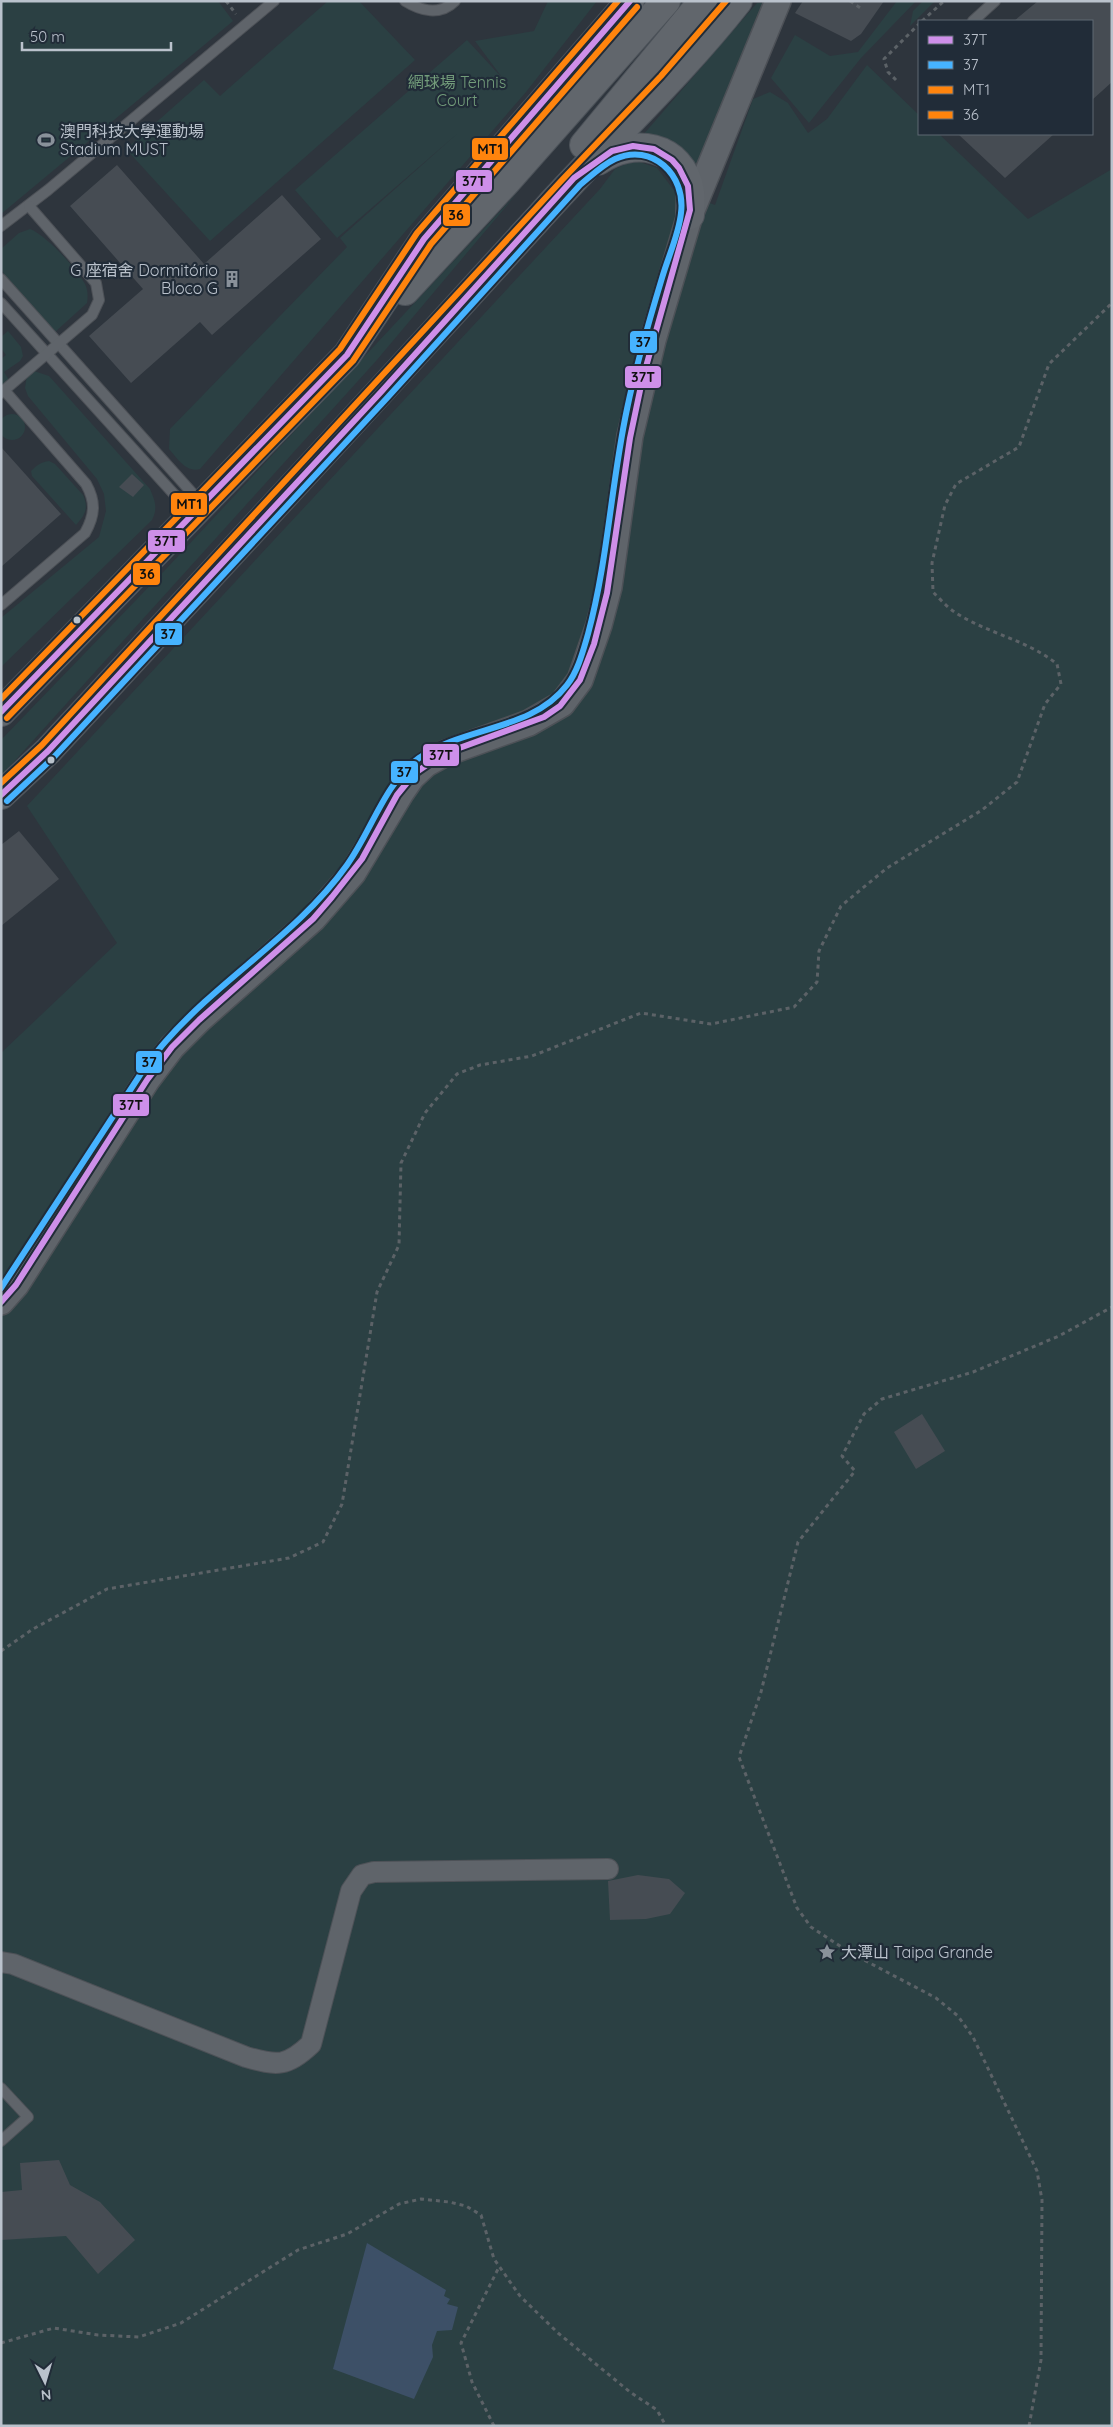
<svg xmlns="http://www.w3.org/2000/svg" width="1113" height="2427" viewBox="0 0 1113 2427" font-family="Quicksand,'Noto Sans SC',sans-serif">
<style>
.green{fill:#2b4043}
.water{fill:#3d5067}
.building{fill:#464c53}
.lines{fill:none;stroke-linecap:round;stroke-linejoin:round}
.service-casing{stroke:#4d5157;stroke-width:12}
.minor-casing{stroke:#4d5157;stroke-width:22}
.tertiary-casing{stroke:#4d5157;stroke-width:28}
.primary-casing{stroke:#4c5259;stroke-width:30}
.path{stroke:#5c6267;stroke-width:3;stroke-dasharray:4 4;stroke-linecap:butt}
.service{stroke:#5f646a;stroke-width:10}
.minor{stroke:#5f646a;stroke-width:20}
.tertiary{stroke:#5f646a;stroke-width:25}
.primary{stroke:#61666c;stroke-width:28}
.bus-1-casing{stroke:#212c38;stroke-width:10}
.bus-2-casing{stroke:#212c38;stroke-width:10}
.bus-3-casing{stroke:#212c38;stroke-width:10}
.bus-4-casing{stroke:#212c38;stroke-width:10}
.bus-1{stroke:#ce8fe9;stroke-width:6}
.bus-2{stroke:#46b3ff;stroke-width:6}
.bus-3{stroke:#ff840d;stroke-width:6}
.bus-4{stroke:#ff840d;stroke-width:6}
.bus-dot{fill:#bac2cc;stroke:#212c38;stroke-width:2}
.labels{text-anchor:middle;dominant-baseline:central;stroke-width:4.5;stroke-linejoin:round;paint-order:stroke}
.park-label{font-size:16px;fill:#729c7a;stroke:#212c38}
.poi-label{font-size:16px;fill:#bac2cc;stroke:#212c38;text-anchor:start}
.line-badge{stroke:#212c38;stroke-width:2}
.pale-badge-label{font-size:14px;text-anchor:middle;font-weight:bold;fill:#111}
</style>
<rect width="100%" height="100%" fill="#2e353d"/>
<!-- green -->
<g class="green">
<polygon points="1,1 218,1 233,21 1,214"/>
<polygon points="328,1 359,1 415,60 210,241 126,149 204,80 220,96"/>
<path d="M548,1H597L526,92L200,469C186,473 177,458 169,449L170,429L347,247L340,238L458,133L337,238L295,190L467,40L504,80L475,41L534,31Z"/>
<polygon points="897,1 916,1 861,58 809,123 771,78 795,35 830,56 858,52"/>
<polygon points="923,1 935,1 910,26 913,11"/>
<polygon points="757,3 762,3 763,5 699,166 687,156 643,135"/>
<polygon points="867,65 919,115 919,134 939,134 1028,219 1112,169 1112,2426 1,2426 1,1053 117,943 27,806 600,189 615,169 634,160 657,168 673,189 715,205 753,99 770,92 788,103 808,133 827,119"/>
<polygon points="519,191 376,361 1,776 1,740 167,568"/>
<path d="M30,229C46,235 76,268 85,284C88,290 88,297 87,303L55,332L4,274L1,268V249L19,233Z"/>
<polygon points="8,331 21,347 23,356 20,361 4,372 9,380 1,390 1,359 6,355 1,348 1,337"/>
<path d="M34,371L49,376L150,489C155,501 158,508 152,520L1,667V618L99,537L106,511L104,494L97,479L28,396L25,388L27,375Z"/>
<circle cx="12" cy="427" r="13"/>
<path d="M49,461L55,464L83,495C89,508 85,515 76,525L32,476L31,471C37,465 41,462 49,461Z"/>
</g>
<!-- water -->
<polygon class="water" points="367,2243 446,2290 444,2296 450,2299 447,2304 458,2307 452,2330 437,2331 432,2345 433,2357 414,2399 333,2369"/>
<!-- building -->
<g class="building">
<polygon points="803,1 884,1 861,34 851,41 795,13"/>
<polygon points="1038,1 1112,1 1112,82 1092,100 1092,21 1014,21"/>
<polygon points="958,134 1054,134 1005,178"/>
<polygon points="117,165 204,264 282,195 321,239 212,335 200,322 131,383 89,336 143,289 70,206"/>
<polygon points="1,447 61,514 1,567"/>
<polygon points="132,474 144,485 133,497 119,487"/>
<polygon points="19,831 59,879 1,926 1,845"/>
<polygon points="922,1414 945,1451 916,1469 894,1432"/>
<polygon points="638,1875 669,1879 685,1893 670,1914 646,1919 610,1920 608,1881"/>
<polygon points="59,2160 70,2185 100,2202 135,2240 98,2274 66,2236 1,2240 1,2192 22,2190 20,2163"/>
</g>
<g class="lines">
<!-- service casing -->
<g class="service-casing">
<g id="service">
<path d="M405,1C421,11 440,16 455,1"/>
<polyline points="973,21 995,1"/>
<polyline points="1,226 48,190 274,1"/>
<polyline points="1,279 202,504"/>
<polyline points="1,303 191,513"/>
<polyline points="1,393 92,315 99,300 96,283 29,206"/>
<path d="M1,605L85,533C95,515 96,502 86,484L4,390"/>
<polyline points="1,2088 28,2117 1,2141"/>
</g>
</g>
<!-- minor casing -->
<g class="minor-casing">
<path id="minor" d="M1,1962L13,1964L246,2057C277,2066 287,2067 311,2044L351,1891L362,1875L374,1872L608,1869"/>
</g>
<!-- tertiary casing -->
<g class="tertiary-casing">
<polyline id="tertiary" points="1,1302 16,1285 147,1080 172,1047 199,1020 313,919 353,873 401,793 412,777 426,764 446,753 529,723 562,704 580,680 599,625 609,587 630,436 653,340 690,215 778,1"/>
</g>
<!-- primary casing -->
<g class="primary-casing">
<g id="primary">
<polyline points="584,145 703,1"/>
<path d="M598,161C632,137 682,144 690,191C691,198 690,207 690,215"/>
<polyline points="405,291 507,181 666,1"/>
<polyline points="1,712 347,355 424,239 630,1"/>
<path d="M1,795L48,751C214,572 380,393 544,212C608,141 679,76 738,1"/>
</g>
</g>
<!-- path -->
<g class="path">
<polyline points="226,1 236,14"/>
<polyline points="850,1 862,9"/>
<polyline points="922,21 944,1"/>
<polyline points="896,80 888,72 884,59 919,24"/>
<path d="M1,1651L33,1629L107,1589L289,1558L323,1542L342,1504L377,1292L399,1245L401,1163L425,1113L457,1074L480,1065L532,1056L641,1013L711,1024L794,1007L817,982L819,951L841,906L887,868L982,810L1017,782L1045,704L1061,684L1057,664C1026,639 985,633 953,611C946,606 939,598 933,592L932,563L945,505L956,484L1019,447L1049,364L1112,303"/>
<polyline points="1,2343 54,2328 98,2335 139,2337 181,2323 298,2250 347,2234 399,2204 421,2199 449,2202 466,2206 481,2215 494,2259 520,2296 558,2333 630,2392 657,2410 666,2426"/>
<polyline points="494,2426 472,2382 461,2343 499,2267"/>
<polyline points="1029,2426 1041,2360 1042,2200 1037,2171 973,2037 958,2016 936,1998 849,1952 811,1927 797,1908 739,1757 761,1692 798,1542 855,1471 842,1456 864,1414 882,1399 973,1372 1059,1336 1112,1307"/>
</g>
<!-- service -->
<use href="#service" class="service"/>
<!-- minor -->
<use href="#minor" class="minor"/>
<!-- tertiary -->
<use href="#tertiary" class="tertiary"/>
<!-- primary -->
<use href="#primary" class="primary"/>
<!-- bus-1 casing -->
<g class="bus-1-casing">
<g id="bus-1">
<polyline points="1,712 347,355 424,239 630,1"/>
<polyline points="1,795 48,751 381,392 574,178 612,151 633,146 654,149 672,160 679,168 688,186 690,210 642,381 630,438 607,593 594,644 580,680 560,706 544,717 443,754 415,773 397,795 362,859 332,897 313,919 199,1020 172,1047 147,1080 16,1285 1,1302"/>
</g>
</g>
<!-- bus-2 casing -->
<g class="bus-2-casing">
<path id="bus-2" d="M1,1288L140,1075C148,1064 156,1052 166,1041C222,977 298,934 347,865C372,830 384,784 419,758C464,726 532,731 567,685C578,671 583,651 588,634C608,560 611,484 627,409C636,365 649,321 662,278C668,257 679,234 681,213C686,175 652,142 615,159C602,165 591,176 580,185L387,398L54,757L7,801"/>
</g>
<!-- bus-3 casing -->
<g class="bus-3-casing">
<g id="bus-3">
<polyline points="1,699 340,349 417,233 618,1"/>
<polyline points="1,783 42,745 562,180 661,76 726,1"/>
</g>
</g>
<!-- bus-4 casing -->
<g class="bus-4-casing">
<polyline id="bus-4" points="7,718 353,361 431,244 637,7"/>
</g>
<!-- bus-1 -->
<use href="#bus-1" class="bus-1"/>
<!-- bus-2 -->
<use href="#bus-2" class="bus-2"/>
<!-- bus-3 -->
<use href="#bus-3" class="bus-3"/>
<!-- bus-4 -->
<use href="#bus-4" class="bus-4"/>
</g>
<!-- icons -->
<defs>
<g id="stadium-bare" transform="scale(1.35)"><path d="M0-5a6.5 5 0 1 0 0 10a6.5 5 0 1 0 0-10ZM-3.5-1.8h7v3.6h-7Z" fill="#89919a" stroke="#212c38" stroke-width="2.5" paint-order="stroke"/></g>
<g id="building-bare" transform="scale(1.35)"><path d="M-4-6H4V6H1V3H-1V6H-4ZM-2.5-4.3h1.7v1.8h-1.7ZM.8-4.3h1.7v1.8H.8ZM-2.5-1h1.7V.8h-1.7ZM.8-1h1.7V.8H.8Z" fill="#89919a" stroke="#212c38" stroke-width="2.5" paint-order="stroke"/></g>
<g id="sight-bare" transform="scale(1.35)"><path d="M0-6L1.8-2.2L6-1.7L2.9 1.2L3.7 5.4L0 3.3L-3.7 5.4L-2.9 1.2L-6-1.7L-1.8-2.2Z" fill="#89919a" stroke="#212c38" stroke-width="2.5" paint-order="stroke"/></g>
</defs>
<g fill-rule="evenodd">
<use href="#stadium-bare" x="46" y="140"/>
<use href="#building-bare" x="232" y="279"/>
<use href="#sight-bare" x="827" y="1952"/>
</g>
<!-- markers -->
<g class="bus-dot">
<circle cx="77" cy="620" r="4.5"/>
<circle cx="51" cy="760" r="4.5"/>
</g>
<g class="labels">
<!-- park labels -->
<g class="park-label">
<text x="457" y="82">網球場 Tennis<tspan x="457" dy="18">Court</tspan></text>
</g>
<!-- poi labels -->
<g class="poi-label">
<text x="60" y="131">澳門科技大學運動場<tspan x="60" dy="18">Stadium MUST</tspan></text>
<text x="218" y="270" text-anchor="end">G 座宿舍 Dormitório<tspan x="218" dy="18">Bloco G</tspan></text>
<text x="841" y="1952">大潭山 Taipa Grande</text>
</g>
</g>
<g class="line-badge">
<rect x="471" y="137" width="38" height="24" rx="5" fill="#ff840d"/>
<rect x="455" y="169" width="38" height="24" rx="5" fill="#ce8fe9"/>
<rect x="442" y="203" width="29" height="24" rx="5" fill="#ff840d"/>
<rect x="629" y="330" width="29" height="24" rx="5" fill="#46b3ff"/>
<rect x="624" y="365" width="38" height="24" rx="5" fill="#ce8fe9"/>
<rect x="170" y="492" width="38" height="24" rx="5" fill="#ff840d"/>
<rect x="147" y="529" width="39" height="24" rx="5" fill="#ce8fe9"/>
<rect x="132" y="562" width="29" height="24" rx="5" fill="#ff840d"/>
<rect x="154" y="622" width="29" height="24" rx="5" fill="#46b3ff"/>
<rect x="422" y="743" width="38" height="24" rx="5" fill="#ce8fe9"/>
<rect x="390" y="760" width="29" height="24" rx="5" fill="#46b3ff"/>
<rect x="135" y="1050" width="28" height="24" rx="5" fill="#46b3ff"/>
<rect x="112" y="1093" width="38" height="24" rx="5" fill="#ce8fe9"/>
</g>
<g class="pale-badge-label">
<text x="490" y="154">MT1</text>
<text x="474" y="186">37T</text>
<text x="456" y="220">36</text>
<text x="643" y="347">37</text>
<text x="643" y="382">37T</text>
<text x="189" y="509">MT1</text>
<text x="166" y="546">37T</text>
<text x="147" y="579">36</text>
<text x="168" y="639">37</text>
<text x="441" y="760">37T</text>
<text x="404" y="777">37</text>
<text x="149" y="1067">37</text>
<text x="131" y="1110">37T</text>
</g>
<!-- border -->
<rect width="1113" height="2427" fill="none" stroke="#bac2cc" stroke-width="5"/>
<!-- legend -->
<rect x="918" y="20" width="175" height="115" fill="#212c38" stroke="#5e6873"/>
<rect x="928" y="36" width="25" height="8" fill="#ce8fe9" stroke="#5e6873"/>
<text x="963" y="45" font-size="15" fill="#bac2cc">37T</text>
<rect x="928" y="61" width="25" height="8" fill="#46b3ff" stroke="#5e6873"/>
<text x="963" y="70" font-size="15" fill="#bac2cc">37</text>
<rect x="928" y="86" width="25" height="8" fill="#ff840d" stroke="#5e6873"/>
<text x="963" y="95" font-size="15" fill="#bac2cc">MT1</text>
<rect x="928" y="111" width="25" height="8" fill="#ff840d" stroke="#5e6873"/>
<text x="963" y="120" font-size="15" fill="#bac2cc">36</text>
<!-- north arrow -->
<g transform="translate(45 2382) rotate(175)" stroke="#212c38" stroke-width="4" paint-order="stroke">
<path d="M0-4L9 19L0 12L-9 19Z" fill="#bac2cc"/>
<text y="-8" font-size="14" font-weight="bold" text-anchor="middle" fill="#bac2cc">N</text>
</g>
<!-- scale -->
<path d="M22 42v8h149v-8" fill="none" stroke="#bac2cc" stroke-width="2.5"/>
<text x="30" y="42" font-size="15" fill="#bac2cc" stroke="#212c38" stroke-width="4" paint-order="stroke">50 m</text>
</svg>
